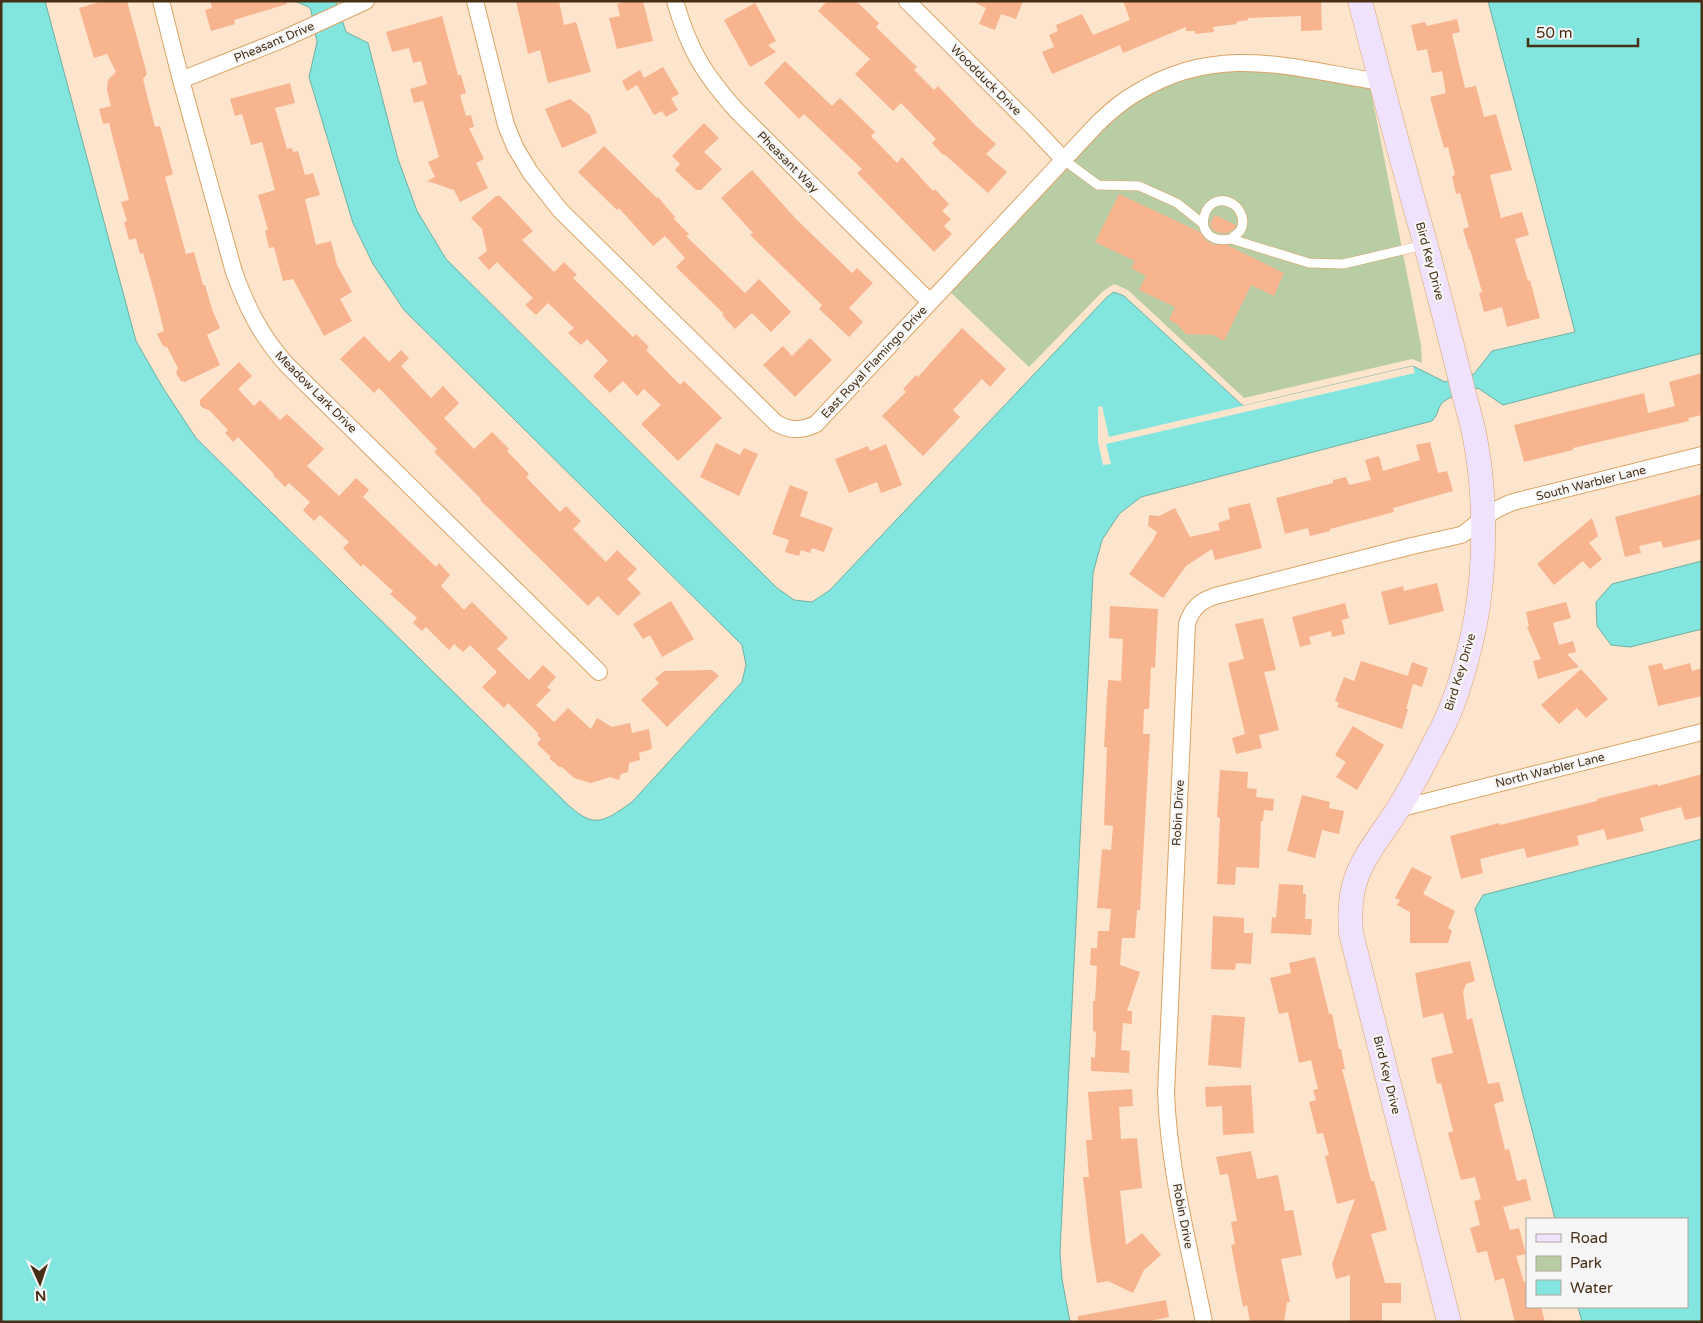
<svg xmlns="http://www.w3.org/2000/svg" width="1703" height="1323" viewBox="0 0 1703 1323" font-family="'Varela Round',sans-serif">
<style>
.green{fill:#b9cda4}
.water{fill:#82e6de;stroke:#70afa2}
.pier{fill:#fce5cc}
.building{fill:#f8b38f}
.lines{fill:none;stroke-linecap:round;stroke-linejoin:round}
.lane-casing{stroke:#daa365;stroke-width:10}
.street-casing{stroke:#daa365;stroke-width:18}
.secondary-casing{stroke:#daa365;stroke-width:25}
.lane{stroke:#fff;stroke-width:9}
.street{stroke:#fff;stroke-width:16}
.secondary{stroke:#f0e1fd;stroke-width:24}
.labels{text-anchor:middle;dominant-baseline:central;stroke-width:4.5;stroke-linejoin:round;paint-order:stroke}
.street-label{font-size:12px;fill:#462f15;stroke:#f6f6f6}
</style>
<rect width="100%" height="100%" fill="#fce5cc"/>
<!-- green -->
<polygon class="green" points="1195,59 1299,63 1369,81 1421,345 1422,363 1412,359 1244,398 1128,290 1114,284 1102,292 1029,367 943,285 1151,81"/>
<!-- water -->
<g class="water">
<path d="M1,1H45L136,341L163,388L196,438L564,801C593,829 601,824 632,802L742,682L746,665L742,645L404,310L373,264L353,223L309,77L317,42L311,10L309,7L294,1H336L346,32L368,43L398,159L417,211L446,259L777,588L794,600L812,602L830,590L1107,297L1114,292L1124,296L1243,406L1413,366L1445,382L1474,374L1492,351L1575,332L1488,1H1702V353L1503,405L1478,388C1470,391 1446,397 1441,404C1437,411 1439,413 1432,421L1141,497L1119,514L1102,540L1093,573L1060,1252L1062,1279L1070,1322H1Z"/>
<polygon points="1702,561 1702,629 1630,647 1611,645 1597,626 1596,602 1612,584"/>
<polygon points="1702,839 1702,1322 1582,1322 1578,1307 1687,1307 1687,1219 1555,1219 1475,909 1483,895"/>
</g>
<!-- pier -->
<polygon class="pier" points="1413,366 1415,373 1106,444 1111,464 1103,465 1098,442 1098,407 1102,406 1109,437"/>
<!-- building -->
<g class="building">
<polygon points="103,1 127,1 147,74 143,79 155,127 160,126 173,174 165,177 186,254 194,252 203,285 205,285 212,309 220,328 207,335 220,365 185,382 181,381 176,373 178,368 167,347 163,346 157,334 164,331 156,299 143,253 140,254 136,238 129,240 124,222 127,221 121,202 129,200 109,123 103,124 99,109 111,106 107,90 108,80 116,72 107,54 94,58 79,8"/>
<polygon points="210,1 286,1 287,4 234,20 235,24 211,31 205,10 212,8"/>
<polygon points="516,1 559,1 564,25 576,22 591,72 548,83 540,50 528,54"/>
<polygon points="627,1 643,1 653,41 617,49 609,18 620,16 617,4"/>
<polygon points="827,1 856,1 879,23 876,27 917,67 914,70 934,90 938,86 976,126 996,144 986,154 1007,172 988,193 944,154 943,155 932,143 936,139 901,103 893,111 855,74 870,59 818,11"/>
<polygon points="972,1 1023,1 1016,19 1001,14 995,30 979,24 986,8"/>
<polygon points="1123,1 1321,1 1322,30 1301,31 1301,16 1248,18 1248,20 1236,22 1237,24 1213,27 1214,32 1195,34 1195,31 1186,31 1186,27 1123,53 1120,45 1052,74 1042,52 1054,47 1049,35 1058,31 1056,25 1082,14 1093,35 1130,20"/>
<polygon points="755,3 776,41 768,45 776,52 750,67 724,20"/>
<polygon points="442,16 458,75 461,75 466,93 460,95 466,116 471,115 474,127 469,128 484,159 476,163 488,188 460,202 454,190 427,181 435,177 428,162 439,157 423,101 414,103 410,89 427,84 421,61 413,63 409,48 392,52 386,32"/>
<polygon points="1457,19 1460,32 1452,34 1465,88 1476,86 1484,117 1496,114 1512,170 1490,175 1501,218 1522,212 1529,235 1515,239 1528,281 1530,280 1540,318 1507,327 1502,307 1484,312 1479,293 1482,292 1470,249 1469,250 1463,229 1469,227 1460,193 1456,194 1452,176 1455,175 1448,147 1444,148 1430,97 1446,93 1442,71 1432,73 1427,49 1417,51 1411,25 1425,22 1427,26"/>
<polygon points="785,61 832,106 840,98 875,132 871,136 897,163 902,157 933,191 935,189 949,204 942,211 951,219 944,226 952,234 934,252 857,173 862,169 804,114 799,119 764,83"/>
<polygon points="663,67 679,94 671,98 678,110 666,117 662,111 654,115 637,85 627,91 622,81 640,70 644,78"/>
<polygon points="290,83 295,103 275,108 287,149 292,148 293,152 298,151 305,175 313,173 320,195 305,199 316,245 331,241 337,265 352,292 340,299 352,321 324,336 293,279 283,281 274,247 269,248 265,230 268,230 258,195 275,190 262,142 251,145 242,114 235,116 230,99"/>
<polygon points="570,99 590,115 597,133 562,148 545,109"/>
<polygon points="704,123 719,138 704,152 722,169 701,190 696,190 675,170 680,164 672,156"/>
<polygon points="604,146 657,198 658,197 675,217 674,219 689,234 686,236 745,293 759,279 791,312 771,332 752,313 735,329 722,315 724,314 676,267 685,258 665,236 653,246 619,208 617,210 578,172"/>
<polygon points="752,170 796,219 852,273 857,268 873,283 849,308 863,322 849,337 819,309 822,305 750,235 753,233 721,198"/>
<polygon points="1119,194 1200,232 1205,240 1214,245 1227,245 1284,273 1274,296 1251,285 1224,341 1213,335 1186,334 1177,324 1169,320 1175,307 1139,290 1146,276 1131,268 1135,261 1095,242"/>
<polygon points="496,196 500,196 533,231 522,240 554,272 564,262 577,275 573,278 633,337 636,334 649,347 646,350 680,385 684,381 722,418 678,461 641,424 661,405 644,389 637,396 623,381 610,393 593,376 608,361 587,339 581,345 568,333 574,328 548,303 536,315 525,305 533,298 497,262 489,270 478,258 487,251 482,229 471,218"/>
<polygon points="1215,215 1236,225 1235,228 1228,233 1219,233 1213,230 1210,224"/>
<polygon points="962,328 1006,369 990,387 982,379 953,410 960,417 923,456 882,416 906,392 903,389 916,375 918,377"/>
<polygon points="364,336 389,362 401,350 409,358 401,366 431,398 443,386 459,403 444,418 474,449 492,432 509,449 507,451 529,474 526,477 560,512 566,506 581,521 573,529 606,562 617,550 637,569 627,579 641,593 618,616 598,596 588,606 480,500 481,499 434,452 437,449 379,388 374,393 340,359"/>
<polygon points="810,338 832,360 795,397 763,365 783,346 792,356"/>
<polygon points="239,362 252,376 238,389 254,406 260,400 280,420 287,414 324,449 307,466 339,496 356,478 369,490 363,497 436,567 439,563 450,575 441,586 464,610 472,602 508,638 497,649 529,680 543,665 556,677 547,687 551,690 536,705 554,722 568,708 591,729 597,718 612,727 630,723 632,733 649,729 652,749 639,753 640,760 629,763 628,772 621,774 619,780 610,777 591,783 574,778 562,767 559,767 549,758 551,757 537,744 541,739 537,735 538,733 508,703 504,708 482,687 497,672 470,645 463,652 454,644 449,650 426,627 422,631 413,623 417,618 390,594 393,591 363,564 361,567 343,548 349,542 320,515 314,521 303,510 310,502 289,483 285,487 273,475 274,474 238,437 233,442 225,433 228,430 209,410 203,408 200,405 200,400"/>
<polygon points="1702,373 1702,415 1688,418 1689,421 1573,448 1573,450 1524,462 1514,425 1644,393 1648,413 1675,406 1669,382"/>
<polygon points="1430,442 1438,473 1447,471 1453,491 1393,508 1394,512 1330,529 1330,531 1310,536 1308,528 1285,534 1276,498 1333,483 1333,480 1346,477 1349,485 1371,480 1365,460 1379,456 1383,471 1420,460 1416,445"/>
<polygon points="716,443 740,455 744,448 758,454 739,496 700,477"/>
<polygon points="886,444 902,485 881,493 877,482 849,493 835,459 868,446 870,451"/>
<polygon points="790,485 808,492 800,516 833,528 824,552 812,548 810,553 801,550 799,556 785,552 789,540 772,534"/>
<polygon points="1702,494 1702,539 1663,548 1661,541 1639,546 1641,553 1625,557 1615,517"/>
<polygon points="1250,503 1262,548 1215,560 1212,549 1186,566 1163,598 1129,574 1152,542 1157,532 1148,526 1149,515 1159,516 1175,508 1190,537 1220,530 1218,523 1230,519 1228,508"/>
<polygon points="1592,518 1598,536 1589,543 1602,559 1590,569 1583,561 1554,585 1537,564"/>
<polygon points="1437,583 1444,611 1389,625 1381,592 1403,586 1404,591"/>
<polygon points="671,601 694,639 662,657 650,635 643,639 633,624"/>
<polygon points="1566,602 1571,618 1553,623 1559,645 1573,641 1576,652 1567,654 1579,667 1538,679 1533,661 1541,659 1527,627 1529,626 1526,612"/>
<polygon points="1345,603 1349,618 1342,620 1345,634 1332,637 1331,631 1309,637 1311,644 1300,647 1292,617"/>
<polygon points="1110,606 1158,609 1155,668 1151,667 1149,709 1144,709 1143,734 1150,734 1140,910 1137,910 1135,938 1122,938 1120,965 1140,972 1127,1011 1132,1011 1132,1024 1123,1023 1121,1050 1130,1051 1129,1073 1091,1071 1091,1057 1095,1058 1096,1032 1093,1031 1093,1001 1095,1001 1097,966 1090,965 1091,948 1097,948 1098,931 1109,931 1111,909 1097,908 1102,849 1111,850 1113,826 1104,825 1107,747 1104,747 1108,680 1121,681 1123,639 1109,638"/>
<polygon points="1263,618 1276,670 1264,672 1279,730 1259,735 1262,748 1236,754 1232,738 1245,734 1228,663 1244,659 1235,624"/>
<polygon points="1361,661 1408,676 1412,662 1428,668 1422,687 1413,684 1406,709 1408,709 1402,729 1337,707 1339,703 1335,701 1344,677 1354,681"/>
<polygon points="1662,663 1664,670 1690,663 1692,671 1702,668 1702,696 1658,706 1648,666"/>
<polygon points="1581,669 1608,699 1586,718 1577,708 1559,724 1541,705"/>
<polygon points="712,670 719,676 667,727 641,700 659,683 655,679 664,671"/>
<polygon points="1353,726 1384,745 1357,790 1336,777 1346,762 1335,755"/>
<polygon points="1220,770 1248,772 1247,788 1257,789 1256,797 1274,799 1273,811 1264,810 1263,821 1261,821 1259,868 1236,867 1235,885 1217,884 1220,818 1217,817"/>
<polygon points="1702,774 1702,816 1685,820 1681,807 1640,818 1644,831 1607,840 1604,829 1577,836 1579,845 1527,858 1524,848 1480,859 1483,873 1461,879 1450,836 1499,823 1500,825 1597,801 1597,799 1657,784 1658,786"/>
<polygon points="1302,795 1330,802 1329,808 1344,811 1339,834 1322,830 1315,858 1287,851"/>
<polygon points="1412,867 1432,877 1423,894 1455,911 1448,928 1452,931 1448,943 1410,943 1410,912 1397,905 1400,900 1395,898"/>
<polygon points="1279,884 1303,885 1303,894 1306,894 1305,919 1312,919 1311,935 1271,933 1272,917 1276,918"/>
<polygon points="1213,916 1244,918 1244,933 1253,933 1251,964 1236,963 1235,970 1211,969"/>
<polygon points="1315,957 1329,1014 1332,1014 1339,1049 1341,1049 1345,1069 1342,1069 1371,1181 1374,1181 1387,1230 1371,1234 1385,1283 1401,1283 1401,1303 1382,1303 1382,1322 1350,1322 1350,1275 1336,1279 1332,1264 1355,1199 1337,1204 1325,1156 1329,1155 1323,1133 1317,1134 1309,1102 1316,1100 1313,1090 1318,1089 1311,1060 1299,1063 1288,1012 1279,1014 1270,978 1291,973 1289,963"/>
<polygon points="1470,961 1475,981 1466,984 1463,992 1467,1020 1472,1018 1488,1084 1499,1082 1504,1101 1494,1104 1505,1150 1509,1149 1517,1181 1526,1179 1531,1200 1503,1207 1510,1230 1519,1228 1526,1254 1516,1256 1524,1282 1527,1281 1527,1307 1541,1307 1545,1322 1515,1322 1504,1278 1495,1281 1487,1251 1477,1253 1470,1228 1480,1225 1474,1201 1481,1199 1475,1177 1461,1180 1448,1133 1453,1131 1441,1083 1437,1084 1431,1058 1453,1053 1443,1013 1423,1018 1415,973"/>
<polygon points="1212,1015 1245,1017 1241,1068 1208,1065"/>
<polygon points="1251,1085 1254,1133 1223,1135 1222,1106 1206,1107 1205,1087"/>
<polygon points="1132,1089 1133,1106 1119,1107 1121,1139 1137,1138 1142,1188 1120,1191 1126,1245 1142,1233 1161,1255 1144,1270 1133,1293 1108,1281 1097,1283 1091,1246 1083,1177 1089,1177 1086,1140 1092,1140 1088,1092"/>
<polygon points="1251,1151 1257,1179 1278,1175 1285,1211 1293,1210 1302,1255 1281,1259 1290,1302 1287,1302 1284,1322 1250,1322 1247,1305 1243,1307 1231,1245 1235,1244 1231,1222 1237,1221 1228,1174 1220,1175 1216,1157"/>
<polygon points="1166,1300 1169,1317 1145,1322 1078,1322 1078,1316"/>
</g>
<g class="lines">
<!-- lane casing -->
<g class="lane-casing">
<g id="lane">
<polyline points="1064,160 1098,185 1139,186 1177,203 1202,223"/>
<path d="M1231,239C1233,236 1238,234 1240,231C1246,222 1241,209 1233,204C1202,186 1187,247 1231,239L1309,263L1343,264L1424,245"/>
</g>
</g>
<!-- street casing -->
<g class="street-casing">
<g id="street">
<path d="M161,1L181,80L234,272C247,308 261,336 287,365L599,672"/>
<path d="M475,1L506,125L515,147L530,172L560,210L776,423C790,431 801,431 816,424L1099,122C1111,111 1123,100 1138,92C1220,42 1294,69 1381,82"/>
<path d="M675,1C689,50 704,74 737,111L930,302"/>
<polyline points="907,1 1032,126 1064,160"/>
<polyline points="181,80 281,40 366,1"/>
<polyline points="1398,809 1702,732"/>
<path d="M1204,1322C1189,1246 1169,1170 1166,1093L1187,624C1192,608 1200,601 1215,596L1412,546L1461,535C1470,530 1476,523 1484,518C1493,511 1502,506 1513,502L1702,455"/>
</g>
</g>
<!-- secondary casing -->
<g class="secondary-casing">
<path id="secondary" d="M1360,1C1382,87 1405,172 1429,257C1440,300 1452,343 1462,386C1466,403 1472,421 1475,438C1486,496 1486,566 1475,624C1467,663 1456,705 1436,740C1424,763 1412,787 1398,809C1368,856 1346,872 1351,933L1449,1322"/>
</g>
<!-- lane -->
<use href="#lane" class="lane"/>
<!-- street -->
<use href="#street" class="street"/>
<!-- secondary -->
<use href="#secondary" class="secondary"/>
</g>
<g class="labels">
<!-- street labels -->
<g class="street-label">
<text transform="translate(274 42) rotate(-23)">Pheasant Drive</text>
<text transform="translate(986 80) rotate(45)">Woodduck Drive</text>
<text transform="translate(788 162) rotate(45)">Pheasant Way</text>
<text transform="translate(1430 261) rotate(75)">Bird Key Drive</text>
<text transform="translate(874 362) rotate(-47)">East Royal Flamingo Drive</text>
<text transform="translate(316 392) rotate(45)">Meadow Lark Drive</text>
<text transform="translate(1591 483) rotate(-14)">South Warbler Lane</text>
<text transform="translate(1460 672) rotate(-73)">Bird Key Drive</text>
<text transform="translate(1550 770) rotate(-14)">North Warbler Lane</text>
<text transform="translate(1178 813) rotate(-87)">Robin Drive</text>
<text transform="translate(1387 1075) rotate(76)">Bird Key Drive</text>
<text transform="translate(1183 1216) rotate(79)">Robin Drive</text>
</g>
</g>
<!-- border -->
<rect width="1703" height="1323" fill="none" stroke="#462f15" stroke-width="5"/>
<!-- legend -->
<rect x="1526" y="1218" width="162" height="90" fill="#f6f6f6" stroke="#b0a69c"/>
<rect x="1536" y="1234" width="25" height="8" fill="#f0e1fd" stroke="#b0a69c"/>
<text x="1570" y="1243" font-size="15" fill="#462f15">Road</text>
<rect x="1536" y="1256" width="25" height="15" fill="#b9cda4" stroke="#b0a69c"/>
<text x="1570" y="1268" font-size="15" fill="#462f15">Park</text>
<rect x="1536" y="1280" width="25" height="15" fill="#82e6de" stroke="#b0a69c"/>
<text x="1570" y="1293" font-size="15" fill="#462f15">Water</text>
<!-- north arrow -->
<g transform="translate(40 1283) rotate(177)" stroke="#f6f6f6" stroke-width="4" paint-order="stroke">
<path d="M0-4L9 19L0 12L-9 19Z" fill="#462f15"/>
<text y="-8" font-size="14" font-weight="bold" text-anchor="middle" fill="#462f15">N</text>
</g>
<!-- scale -->
<path d="M1528 38v8h110v-8" fill="none" stroke="#462f15" stroke-width="2.5"/>
<text x="1536" y="38" font-size="15" fill="#462f15" stroke="#f6f6f6" stroke-width="4" paint-order="stroke">50 m</text>
</svg>
